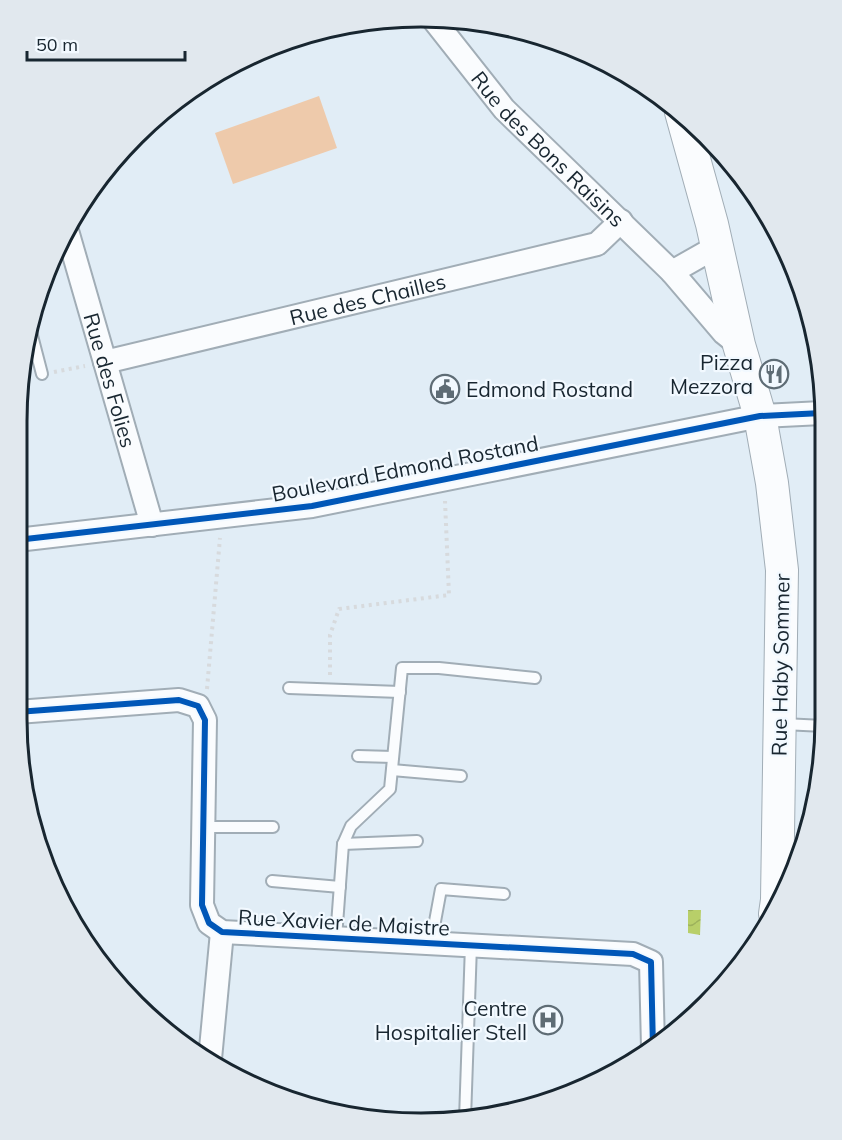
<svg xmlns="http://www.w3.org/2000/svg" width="842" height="1140" viewBox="0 0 842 1140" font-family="Mulish,sans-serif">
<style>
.pitch{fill:#eecaab}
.water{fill:url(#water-waves)}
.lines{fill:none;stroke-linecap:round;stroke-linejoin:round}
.lane-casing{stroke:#a1adb6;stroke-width:14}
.street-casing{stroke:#a1adb6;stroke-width:26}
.secondary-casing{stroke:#a1adb6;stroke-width:34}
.path{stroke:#d7dadd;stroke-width:4;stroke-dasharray:3 4.5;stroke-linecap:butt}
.lane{stroke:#fafcfe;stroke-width:10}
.street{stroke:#fafcfe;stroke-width:22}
.secondary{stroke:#fafcfe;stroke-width:32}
.cycleway-casing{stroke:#f2f9ff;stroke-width:10}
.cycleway{stroke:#0057b8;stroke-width:6}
.labels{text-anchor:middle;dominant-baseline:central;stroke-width:4.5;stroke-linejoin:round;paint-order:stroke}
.street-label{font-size:21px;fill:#182630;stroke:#f2f9ff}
.poi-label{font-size:21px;fill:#182630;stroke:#f2f9ff;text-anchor:end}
.rim{fill:none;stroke:#182630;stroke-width:3}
</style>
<defs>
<pattern id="water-waves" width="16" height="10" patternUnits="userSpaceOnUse" patternTransform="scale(1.5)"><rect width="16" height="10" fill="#b8cf69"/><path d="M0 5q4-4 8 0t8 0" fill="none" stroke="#9db25b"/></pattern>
</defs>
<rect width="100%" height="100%" fill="#e1edf6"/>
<!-- pitch -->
<polygon class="pitch" points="319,96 337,148 233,184 215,133"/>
<!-- water -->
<polygon class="water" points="688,910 701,910 700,935 688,933"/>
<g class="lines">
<!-- lane casing -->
<g class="lane-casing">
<g id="lane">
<polyline points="29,324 42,374"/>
<polyline points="289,688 400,692"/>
<polyline points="783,724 824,726"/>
<polyline points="358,756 393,757"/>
<polyline points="392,770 461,776"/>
<polyline points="202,827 273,827"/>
<polyline points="343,844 417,841"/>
<polyline points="272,881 340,887"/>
<polyline points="336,938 343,844 351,826 390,789 402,668 439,668 535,678"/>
<polyline points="431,943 441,889 504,894"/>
<polyline points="465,1119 471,945"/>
</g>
</g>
<!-- street casing -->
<g class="street-casing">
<g id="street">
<path id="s1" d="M433,19L504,109L672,272L724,333L739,345"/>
<path id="s2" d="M68,234L152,525"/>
<polyline points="672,272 716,247"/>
<path id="s3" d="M105,362L597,244L621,221"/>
<polyline points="17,540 312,506 760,416 822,413"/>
<polyline points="17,712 179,700 198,706 205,720 202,905 209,923 222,932 633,954 651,962 653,1048"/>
<polyline points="210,1059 222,932"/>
</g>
</g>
<!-- secondary casing -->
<g class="secondary-casing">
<polyline id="secondary" points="681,112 712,224 739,345 760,416 772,483 782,570 777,900 775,914"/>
</g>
<!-- path -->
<g class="path">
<polyline points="54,372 85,366"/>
<polyline points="330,675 330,635 339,609 449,595 445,501"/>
<polyline points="207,689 220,538"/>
</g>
<!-- lane -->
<use href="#lane" class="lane"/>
<!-- street -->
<use href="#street" class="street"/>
<!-- secondary -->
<use href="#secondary" class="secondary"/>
<!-- cycleway casing -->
<g class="cycleway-casing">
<g id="cycleway">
<polyline points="17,540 312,506 760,416 822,413"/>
<polyline points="17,712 179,700 198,706 205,720 202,905 209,923 222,932 633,954 651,962 653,1048"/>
</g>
</g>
<!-- cycleway -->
<use href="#cycleway" class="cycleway"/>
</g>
<!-- icons -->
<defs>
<g id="restaurant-ring" transform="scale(1.5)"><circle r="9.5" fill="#f2f9ff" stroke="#5e6c75" stroke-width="1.5"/><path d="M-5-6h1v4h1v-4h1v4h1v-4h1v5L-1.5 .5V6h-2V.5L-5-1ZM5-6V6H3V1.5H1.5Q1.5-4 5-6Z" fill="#5e6c75"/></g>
<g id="civic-ring" transform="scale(1.5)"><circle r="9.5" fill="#f2f9ff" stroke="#5e6c75" stroke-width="1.5"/><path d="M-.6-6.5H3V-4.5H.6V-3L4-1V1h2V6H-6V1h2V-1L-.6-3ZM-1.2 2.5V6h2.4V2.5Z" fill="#5e6c75"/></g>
<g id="hospital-ring" transform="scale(1.5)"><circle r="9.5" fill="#f2f9ff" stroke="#5e6c75" stroke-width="1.5"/><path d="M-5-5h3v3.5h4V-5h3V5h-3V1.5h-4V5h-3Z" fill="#5e6c75"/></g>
</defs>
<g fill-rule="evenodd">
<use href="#restaurant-ring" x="774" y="374"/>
<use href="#civic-ring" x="445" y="389"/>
<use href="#hospital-ring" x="548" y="1020"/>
</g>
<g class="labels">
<!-- street labels -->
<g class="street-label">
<text stroke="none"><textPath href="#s1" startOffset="174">Rue des Bons Raisins</textPath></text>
<text stroke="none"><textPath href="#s3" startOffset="270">Rue des Chailles</textPath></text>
<text stroke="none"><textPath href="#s2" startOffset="152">Rue des Folies</textPath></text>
<text transform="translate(405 468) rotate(-11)">Boulevard Edmond Rostand</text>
<text transform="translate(780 665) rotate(-89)">Rue Haby Sommer</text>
<text transform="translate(344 922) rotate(3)">Rue Xavier de Maistre</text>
</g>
<!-- poi labels -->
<g class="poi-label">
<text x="753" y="362">Pizza<tspan x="753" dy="24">Mezzora</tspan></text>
<text x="466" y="389" text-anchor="start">Edmond Rostand</text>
<text x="527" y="1008">Centre<tspan x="527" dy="24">Hospitalier Stell</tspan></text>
</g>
</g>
<!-- crop -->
<path d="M0 0H842V1140H0ZM421 27H421A394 394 0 0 1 815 421V719A394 394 0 0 1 421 1113H421A394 394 0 0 1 27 719V421A394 394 0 0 1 421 27Z" fill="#e1e8ee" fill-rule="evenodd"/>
<path class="rim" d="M421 27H421A394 394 0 0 1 815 421V719A394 394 0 0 1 421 1113H421A394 394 0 0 1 27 719V421A394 394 0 0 1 421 27Z"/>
<!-- scale -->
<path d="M27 51v9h158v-9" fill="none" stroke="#182630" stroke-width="3"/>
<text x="36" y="51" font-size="18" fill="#182630" stroke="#f2f9ff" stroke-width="4.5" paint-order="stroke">50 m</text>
</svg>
